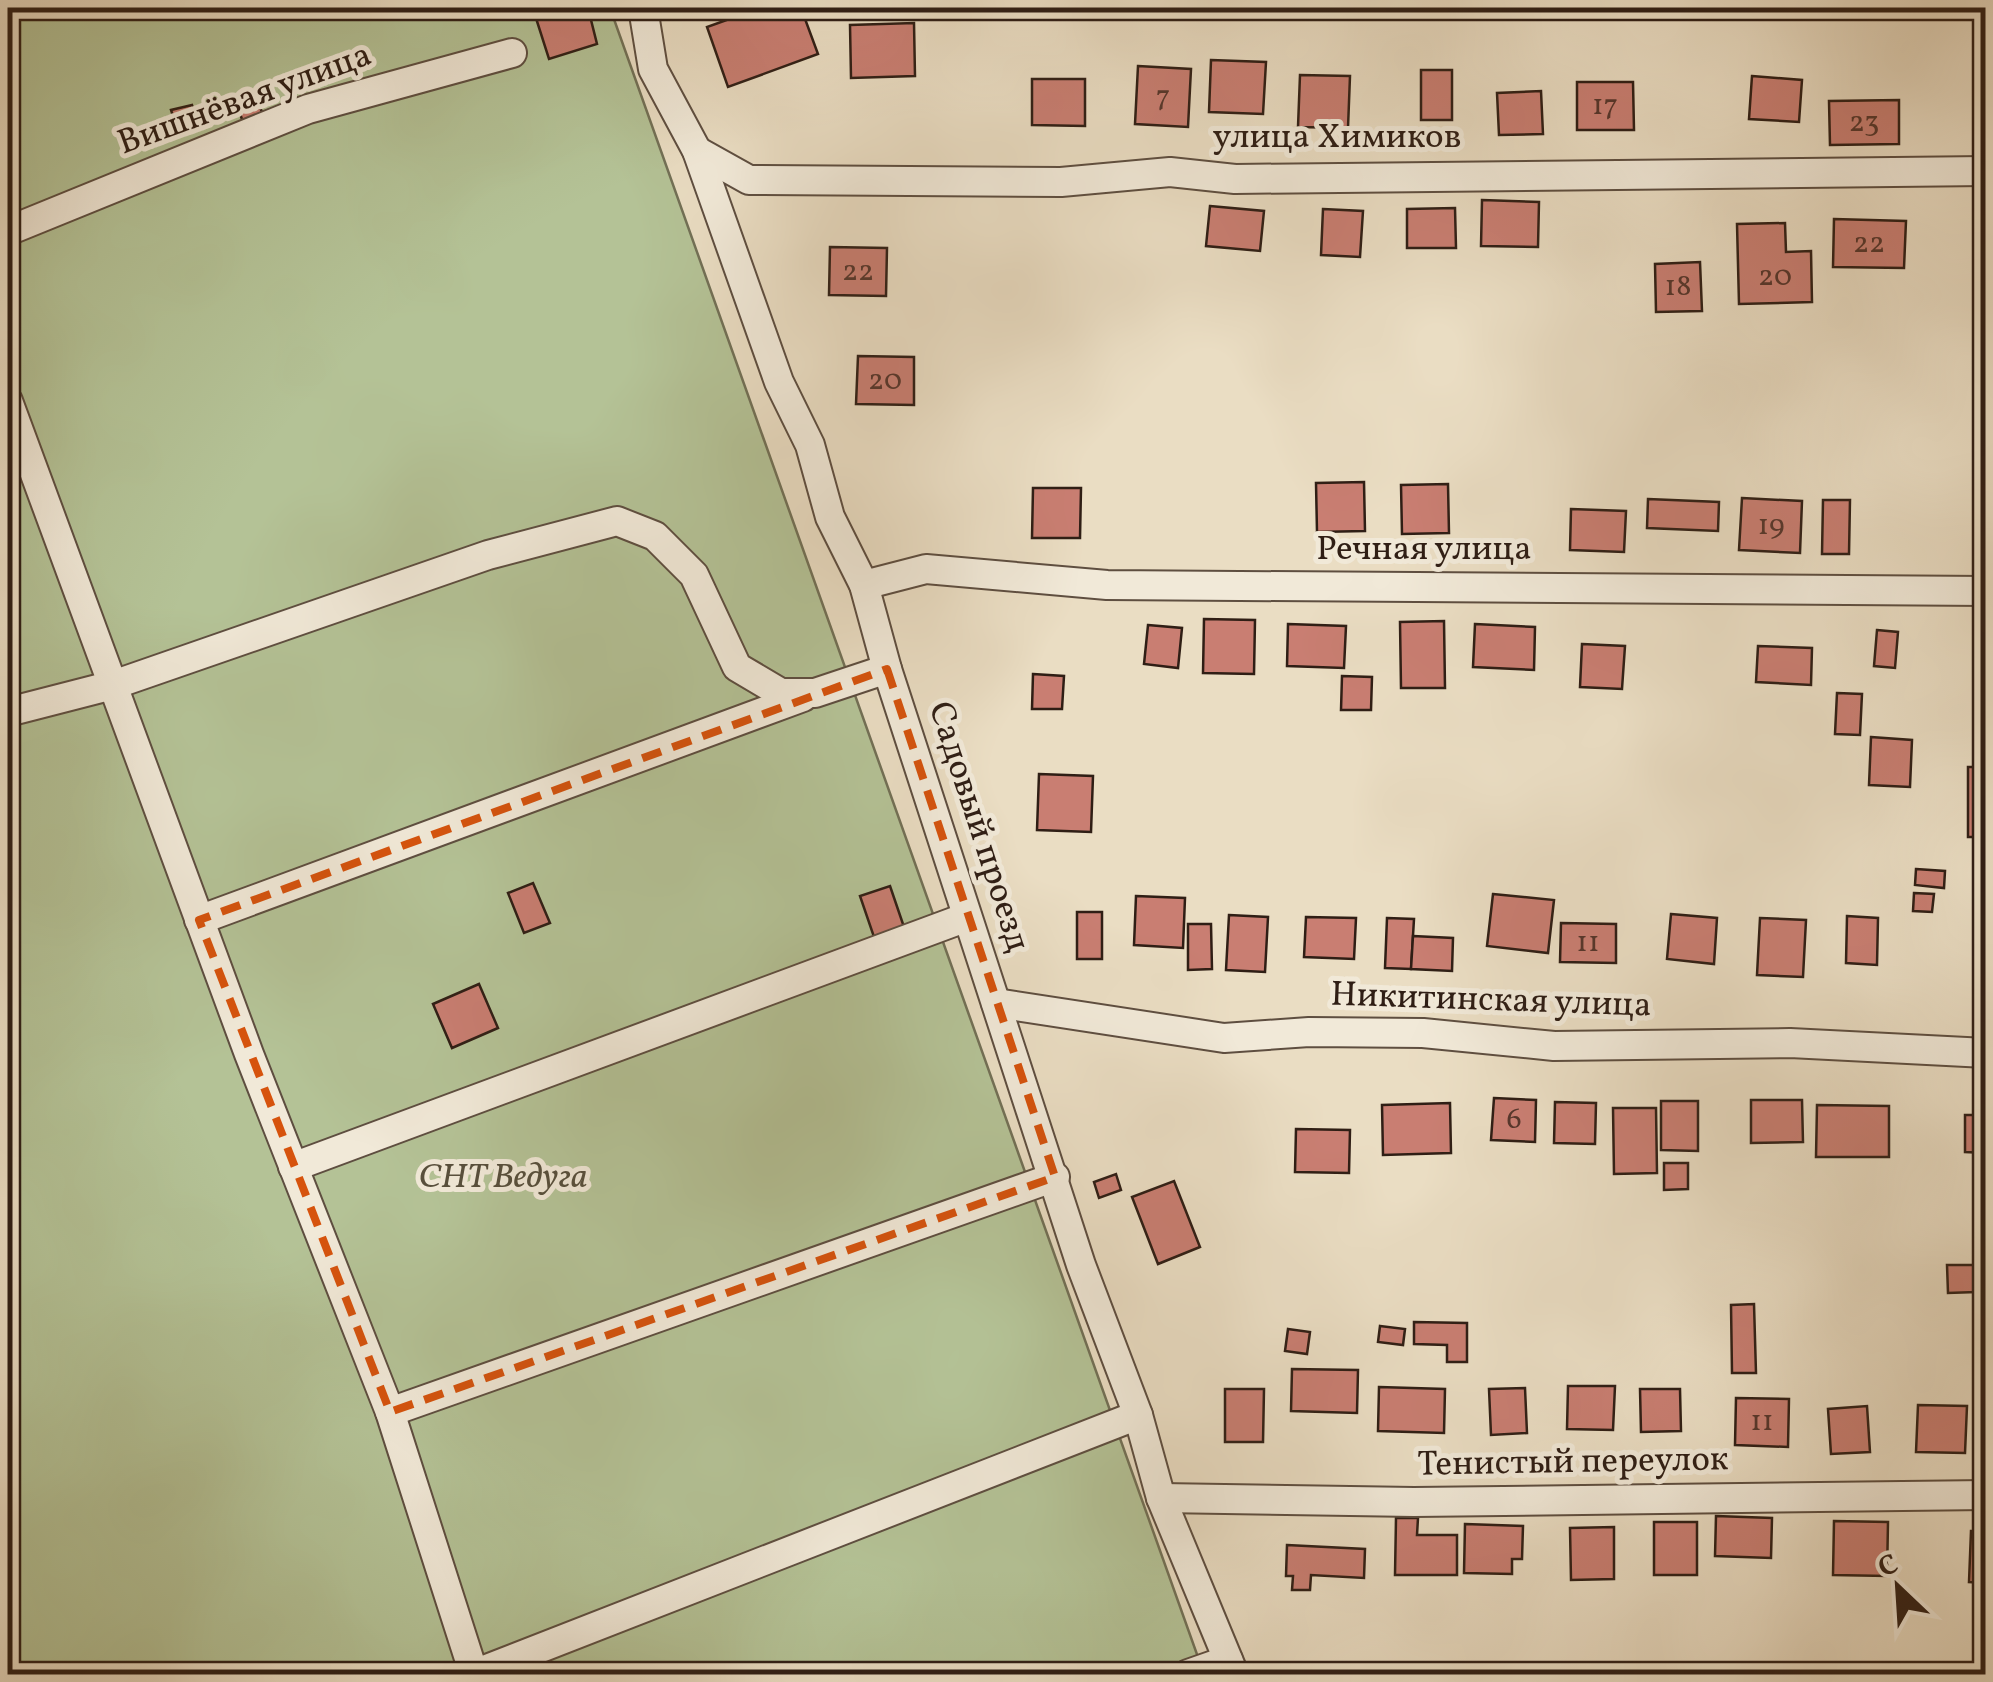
<svg xmlns="http://www.w3.org/2000/svg" width="1993" height="1682" viewBox="0 0 1993 1682" font-family="Vollkorn,serif">
<style>
.green{fill:#b4c296;stroke:#727056;stroke-width:2.5}
.building{fill:#c97e72;stroke:#2f1e15;stroke-width:2.5}
.lines{fill:none;stroke-linecap:round;stroke-linejoin:round}
.minor-casing{stroke:#5e4e40;stroke-width:32}
.minor{stroke:#f1e9d8;stroke-width:28}
.marked{fill:none;stroke:#d6530d;stroke-width:8;stroke-dasharray:20 12;stroke-linejoin:round}
.labels{text-anchor:middle;dominant-baseline:central;stroke-width:10;stroke-linejoin:round;paint-order:stroke}
.number-label{font-size:30px;fill:#56362c}
.street-label{font-size:35px;fill:#2f1e15;stroke:#f1e9d8}
.park-label{font-size:35px;font-style:italic;fill:#574f3c;stroke:#f1e9d8}
</style>
<rect width="100%" height="100%" fill="#eaddc3"/>
<filter id="stains"><feTurbulence type="fractalNoise" baseFrequency=".002" numOctaves="4"/><feColorMatrix values="0 0 0 0 .2 0 0 0 0 .09 0 0 0 0 .02 0 0 0 .5 -.17"/></filter>
<radialGradient id="worn" r=".72"><stop offset=".6" stop-color="#630" stop-opacity="0"/><stop offset="1" stop-color="#630" stop-opacity=".3"/></radialGradient>
<!-- green -->
<polygon class="green" points="8,8 610,8 1204,1674 8,1674"/>
<!-- building -->
<g class="building">
<polygon points="559,8 588,8 597,44 549,59 535,15"/>
<polygon points="760,8 801,8 818,54 728,87 707,27"/>
<polygon points="914,23 915,76 851,78 850,25"/>
<polygon points="1211,60 1266,62 1263,114 1209,112"/>
<polygon points="1138,66 1191,69 1188,127 1135,124"/>
<rect x="1421" y="70" width="31" height="50"/>
<polygon points="1300,75 1350,76 1348,128 1298,127"/>
<polygon points="1752,76 1802,80 1799,122 1749,119"/>
<polygon points="1032,79 1085,79 1085,126 1032,125"/>
<polygon points="1577,82 1633,82 1634,130 1577,130"/>
<polygon points="1541,91 1543,134 1499,135 1497,93"/>
<polygon points="253,92 263,114 243,122 235,100"/>
<polygon points="1899,100 1899,144 1830,145 1829,101"/>
<polygon points="192,105 198,126 178,132 171,110"/>
<polygon points="1482,200 1539,202 1538,247 1481,246"/>
<polygon points="1210,206 1264,211 1260,251 1206,246"/>
<polygon points="1455,208 1456,248 1407,248 1407,209"/>
<polygon points="1323,209 1363,211 1360,257 1321,255"/>
<polygon points="1834,219 1906,221 1904,268 1833,267"/>
<polygon points="1785,223 1786,252 1811,251 1812,302 1739,304 1737,224"/>
<polygon points="830,247 887,248 886,296 829,295"/>
<polygon points="1700,262 1702,311 1656,312 1655,264"/>
<polygon points="1979,263 1986,263 1986,308 1977,308"/>
<polygon points="858,356 914,357 914,405 856,404"/>
<polygon points="1983,477 1986,477 1986,547 1981,547"/>
<polygon points="1364,482 1365,531 1317,532 1316,483"/>
<polygon points="1448,484 1449,533 1402,534 1401,485"/>
<polygon points="1033,488 1081,488 1080,538 1032,538"/>
<polygon points="1742,498 1802,501 1800,553 1739,550"/>
<polygon points="1648,499 1719,502 1718,531 1647,528"/>
<polygon points="1823,500 1850,500 1849,554 1822,554"/>
<polygon points="1571,509 1626,511 1624,552 1570,550"/>
<polygon points="1204,619 1255,620 1254,674 1203,673"/>
<polygon points="1444,621 1445,688 1401,688 1400,622"/>
<polygon points="1288,624 1346,626 1344,668 1287,666"/>
<polygon points="1475,624 1535,627 1534,670 1473,667"/>
<polygon points="1148,625 1182,628 1178,668 1144,664"/>
<polygon points="1877,630 1898,632 1895,668 1874,666"/>
<polygon points="1978,641 1986,641 1986,706 1977,706"/>
<polygon points="1582,644 1625,646 1622,689 1580,687"/>
<polygon points="1758,646 1812,648 1811,685 1756,682"/>
<polygon points="1033,674 1064,676 1062,709 1032,709"/>
<polygon points="1342,676 1372,677 1371,710 1341,710"/>
<polygon points="1837,693 1862,694 1860,735 1835,734"/>
<polygon points="1871,737 1912,740 1910,787 1869,785"/>
<rect x="1968" y="767" width="18" height="70"/>
<polygon points="1039,774 1093,776 1091,832 1037,830"/>
<polygon points="1916,869 1945,871 1944,888 1915,885"/>
<polygon points="533,883 550,923 524,933 508,893"/>
<polygon points="890,886 904,927 874,937 860,896"/>
<polygon points="1914,893 1934,894 1932,912 1913,911"/>
<polygon points="1493,894 1554,900 1548,953 1487,946"/>
<polygon points="1136,896 1185,898 1183,948 1134,945"/>
<rect x="1077" y="912" width="25" height="47"/>
<polygon points="1671,914 1717,918 1714,964 1667,959"/>
<rect x="1981" y="914" width="5" height="61"/>
<polygon points="1229,915 1268,917 1265,972 1226,970"/>
<polygon points="1847,916 1878,918 1877,965 1846,963"/>
<polygon points="1306,917 1356,918 1354,959 1304,957"/>
<polygon points="1387,918 1414,919 1411,969 1385,968"/>
<polygon points="1760,918 1806,920 1803,977 1757,975"/>
<polygon points="1561,923 1616,924 1616,963 1560,962"/>
<polygon points="1188,924 1211,924 1212,969 1188,970"/>
<polygon points="1413,936 1453,938 1452,971 1411,969"/>
<polygon points="479,984 498,1028 452,1048 433,1004"/>
<polygon points="1494,1098 1536,1100 1535,1142 1491,1140"/>
<polygon points="1751,1100 1802,1100 1803,1142 1751,1143"/>
<polygon points="1661,1101 1698,1101 1698,1151 1661,1150"/>
<polygon points="1555,1102 1596,1103 1595,1144 1554,1143"/>
<polygon points="1450,1103 1451,1153 1383,1155 1382,1105"/>
<polygon points="1817,1105 1889,1106 1889,1157 1816,1157"/>
<polygon points="1613,1108 1656,1108 1657,1173 1614,1174"/>
<polygon points="1965,1115 1986,1115 1986,1153 1965,1152"/>
<polygon points="1296,1129 1350,1130 1349,1173 1295,1172"/>
<polygon points="1664,1163 1688,1163 1688,1189 1664,1190"/>
<polygon points="1116,1174 1121,1190 1099,1198 1094,1182"/>
<polygon points="1174,1181 1200,1247 1158,1264 1132,1197"/>
<polygon points="1977,1188 1986,1188 1986,1217 1976,1217"/>
<rect x="1981" y="1230" width="5" height="50"/>
<polygon points="1947,1265 1975,1265 1976,1292 1948,1293"/>
<polygon points="1754,1304 1756,1373 1732,1373 1731,1305"/>
<polygon points="1414,1322 1467,1323 1467,1362 1447,1362 1447,1345 1414,1344"/>
<polygon points="1380,1326 1405,1329 1403,1345 1378,1342"/>
<polygon points="1288,1329 1310,1332 1307,1354 1285,1351"/>
<polygon points="1292,1369 1358,1370 1357,1413 1291,1411"/>
<polygon points="1568,1386 1615,1386 1613,1430 1567,1429"/>
<polygon points="1379,1387 1445,1389 1444,1433 1378,1431"/>
<polygon points="1525,1388 1527,1433 1491,1435 1489,1389"/>
<polygon points="1225,1389 1264,1389 1263,1442 1225,1442"/>
<polygon points="1640,1389 1680,1389 1681,1431 1641,1432"/>
<polygon points="1736,1398 1789,1399 1788,1447 1735,1445"/>
<polygon points="1918,1405 1967,1406 1965,1453 1916,1452"/>
<polygon points="1867,1406 1870,1452 1831,1454 1828,1409"/>
<polygon points="1716,1516 1772,1518 1771,1558 1715,1556"/>
<polygon points="1396,1518 1418,1518 1417,1535 1457,1535 1457,1575 1395,1575"/>
<polygon points="1834,1521 1888,1522 1887,1576 1833,1575"/>
<rect x="1654" y="1522" width="43" height="53"/>
<polygon points="1465,1524 1523,1526 1522,1559 1512,1559 1512,1574 1464,1573"/>
<polygon points="1614,1527 1614,1579 1571,1580 1570,1528"/>
<polygon points="1971,1531 1986,1532 1986,1583 1969,1582"/>
<polygon points="1287,1545 1365,1549 1364,1578 1311,1575 1310,1590 1292,1590 1293,1576 1286,1576"/>
</g>
<g class="lines">
<!-- minor casing -->
<g class="minor-casing">
<g id="minor">
<polyline points="643,8 653,69 697,151 779,382 810,445 830,517 864,585 887,669 1081,1265 1138,1415 1161,1498 1234,1674"/>
<polyline points="697,151 749,180 1061,182 1170,172 1235,179 1986,171"/>
<polyline points="8,231 308,109 512,53"/>
<polyline points="8,401 249,1054 390,1412 474,1674"/>
<polyline points="864,585 926,569 1107,585 1986,591"/>
<polyline points="8,712 113,685 488,555 617,521 655,536 694,575 737,667 781,693 815,693 887,669"/>
<polyline points="199,920 803,697"/>
<polyline points="996,1003 1224,1038 1309,1032 1423,1033 1554,1046 1790,1043 1986,1053"/>
<polyline points="293,1167 967,917"/>
<polyline points="390,1412 1055,1177"/>
<polyline points="1161,1498 1414,1502 1986,1495"/>
<polyline points="474,1674 1138,1415"/>
<polyline points="1188,1674 1228,1660"/>
</g>
</g>
<!-- minor -->
<use href="#minor" class="minor"/>
</g>
<!-- marked area -->
<path class="marked" d="M887,669L1055,1177L390,1412L199,920Z"/>
<g class="labels">
<!-- number labels -->
<g class="number-label">
<text x="1163" y="97">7</text>
<text x="1605" y="106">17</text>
<text x="1864" y="123">23</text>
<text x="1869" y="244">22</text>
<text x="858" y="272">22</text>
<text x="1775" y="277">20</text>
<text x="1678" y="287">18</text>
<text x="885" y="381">20</text>
<text x="1771" y="526">19</text>
<text x="1588" y="943">11</text>
<text x="1514" y="1120">6</text>
<text x="1762" y="1422">11</text>
</g>
<!-- street labels -->
<g class="street-label">
<text transform="translate(245 100) rotate(-20)">Вишнёвая улица</text>
<text x="1337" y="138">улица Химиков</text>
<text x="1424" y="550">Речная улица</text>
<text transform="translate(978 827) rotate(72)">Садовый проезд</text>
<text transform="translate(1491 1001) rotate(2)">Никитинская улица</text>
<text transform="translate(1573 1463) rotate(-1)">Тенистый переулок</text>
</g>
<!-- park labels -->
<g class="park-label">
<text x="503" y="1178">СНТ Ведуга</text>
</g>
</g>
<!-- margin -->
<rect width="1993" height="1682" fill="none" stroke="#eaddc3" stroke-width="40"/>
<rect x="10" y="10" width="1973" height="1662" fill="none" stroke="#2f1e15" stroke-width="5"/>
<rect x="20" y="20" width="1953" height="1642" fill="none" stroke="#2f1e15" stroke-width="2.5"/>
<!-- north arrow -->
<g transform="translate(1898 1587) rotate(335)" stroke="#f1e9d8" stroke-width="8" paint-order="stroke">
<path d="M0-8L18 38L0 25L-18 38Z" fill="#2f1e15"/>
<text y="-15" font-size="28" font-weight="bold" text-anchor="middle" fill="#2f1e15">С</text>
</g>
<rect width="100%" height="100%" filter="url(#stains)"/>
<rect width="100%" height="100%" fill="url(#worn)"/>
</svg>
